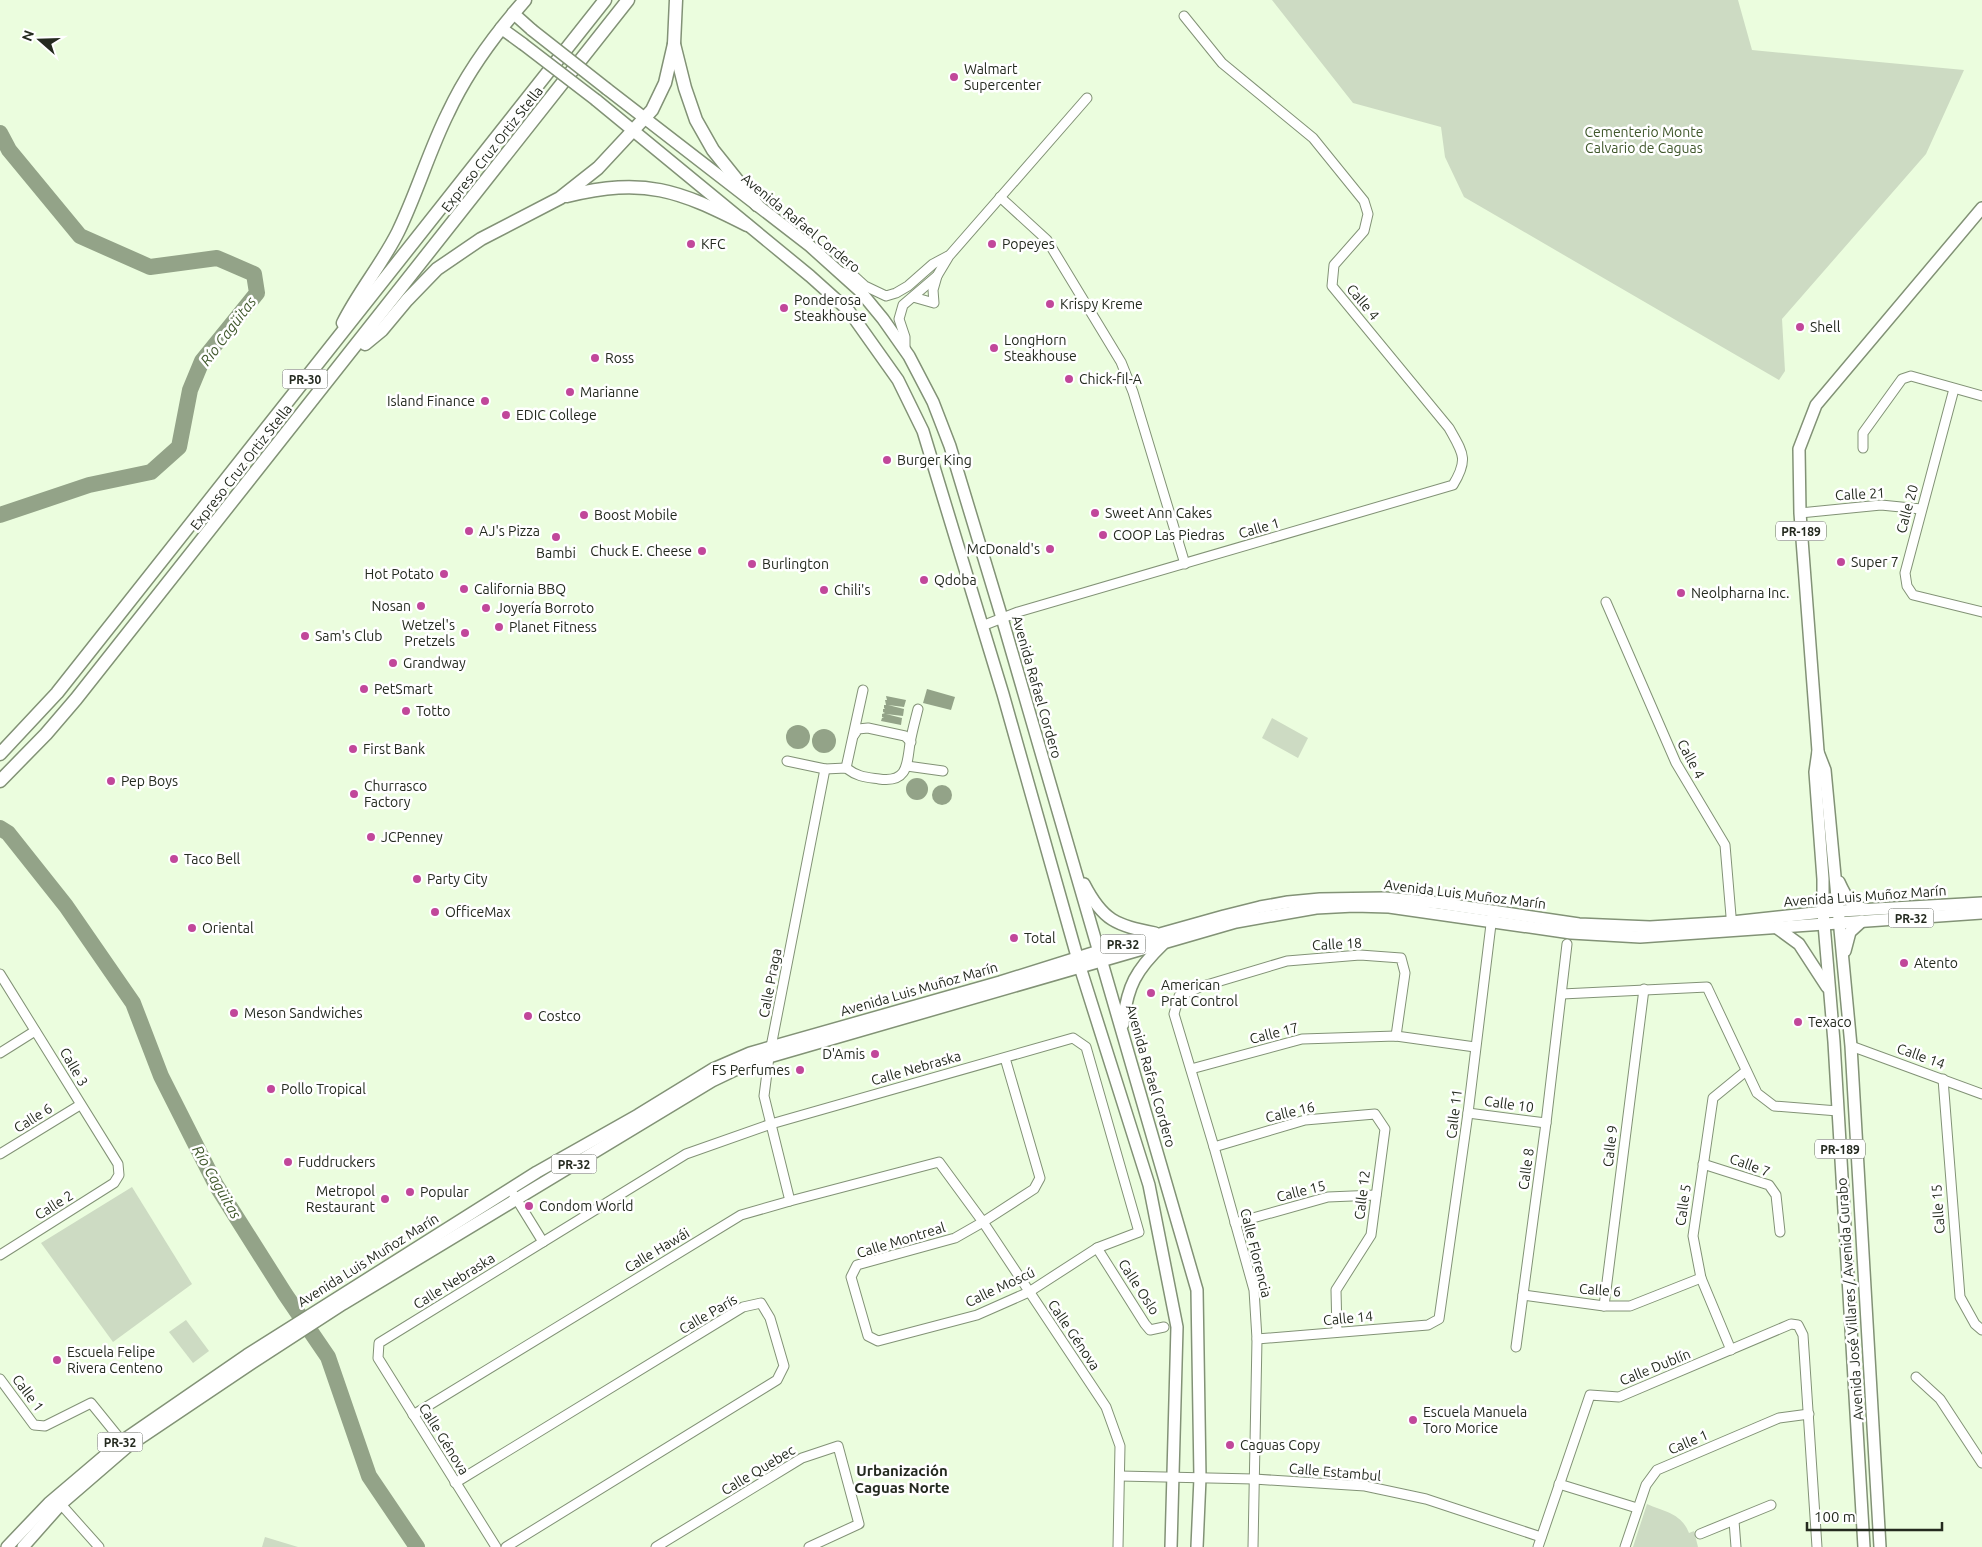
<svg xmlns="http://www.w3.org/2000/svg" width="1982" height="1547" viewBox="0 0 1982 1547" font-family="Ubuntu,sans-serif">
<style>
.green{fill:#cddbc3}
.water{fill:#93a388}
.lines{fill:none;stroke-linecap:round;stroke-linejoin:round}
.river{stroke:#93a388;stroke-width:16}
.minor-casing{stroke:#829276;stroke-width:11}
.major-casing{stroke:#829276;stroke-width:14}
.highway-casing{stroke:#829276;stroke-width:15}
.minor{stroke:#fff;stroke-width:9}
.major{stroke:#fff;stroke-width:11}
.highway{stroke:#fff;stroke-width:12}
.major-bridge-casing{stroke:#829276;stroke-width:14;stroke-linecap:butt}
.major-bridge{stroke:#fff;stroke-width:11}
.poi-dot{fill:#c1479a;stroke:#fff;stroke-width:2}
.labels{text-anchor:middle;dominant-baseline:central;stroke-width:5;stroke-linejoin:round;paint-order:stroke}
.shield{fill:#fff;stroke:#666a62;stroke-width:1}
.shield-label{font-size:12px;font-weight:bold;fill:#242a1f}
.poi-label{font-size:14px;fill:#242a1f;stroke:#fff;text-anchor:start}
.park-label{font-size:14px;fill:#3f572b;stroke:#fff}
.street-label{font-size:14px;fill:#242a1f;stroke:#fff}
.water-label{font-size:15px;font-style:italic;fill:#41592d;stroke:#fff}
.neighbourhood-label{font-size:15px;font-weight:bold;fill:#242a1f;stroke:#fff}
</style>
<rect width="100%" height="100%" fill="#ebfdde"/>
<!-- green -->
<g class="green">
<polygon points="1272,0 1738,0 1752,50 1964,70 1926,154 1782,319 1785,371 1779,380 1464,197 1445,157 1441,127 1353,103"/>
<polygon points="1272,718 1308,738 1298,758 1262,738"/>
<polygon points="132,1187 192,1284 113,1342 41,1243"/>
<polygon points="186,1320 209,1351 193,1363 169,1332"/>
<path d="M1647,1504C1665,1512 1681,1513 1689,1533L1694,1531L1698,1547H1633Z"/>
<polygon points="265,1537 298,1547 262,1547"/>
</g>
<!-- water -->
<g class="water">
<polygon points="927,689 955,697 951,710 923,703"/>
<polygon points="886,696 906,700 904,707 888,705 904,709 903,716 886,714 902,718 901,725 881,721 882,718 884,718 882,717 882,714 885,713 883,712 883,709 885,709 884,708 884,705 886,705 885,700 887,700"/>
<circle cx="798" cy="737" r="12"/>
<circle cx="824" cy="741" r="12"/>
<circle cx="917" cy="789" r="11"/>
<circle cx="942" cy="795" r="10"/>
</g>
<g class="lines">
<!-- river -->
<g class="river">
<polyline points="0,133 9,150 80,236 150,267 217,258 254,274 257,293 202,361 190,390 179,447 151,472 89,485 0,515"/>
<polyline points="0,828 8,833 66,906 133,1003 161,1076 216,1185 285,1294 328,1357 369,1476 417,1547"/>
</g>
<!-- minor casing -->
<g class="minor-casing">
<g id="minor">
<polyline points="1000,197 1047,240 1121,362 1133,392 1185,564"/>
<polyline points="841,272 853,275 865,286 886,296 896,293 908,286 933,264 948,256"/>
<polyline points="913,297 934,303 933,290 937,276"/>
<polyline points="905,350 905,337 899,319 903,305 937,276 949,256 1087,98"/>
<polyline points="1954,389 1905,573 1907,586 1913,595 1982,612"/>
<polyline points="1863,448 1863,433 1902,379 1911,376 1982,396"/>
<polyline points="1800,513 1881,505 1921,509"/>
<polyline points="1606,602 1676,763 1725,845 1732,928"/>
<path d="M982,626L1018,612L1453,485C1469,459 1463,453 1449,428L1332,286L1334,265L1364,231L1368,214L1364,201L1313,138L1222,63L1184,16"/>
<polyline points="854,735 858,729 868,728 905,736 911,742"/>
<path d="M787,761L825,769L846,768C858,777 865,777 879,779C907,783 907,766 910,743C912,732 915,721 918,709"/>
<polyline points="907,766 943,771"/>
<polyline points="846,768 863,690"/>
<polyline points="0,974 118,1164 119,1175 114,1183 0,1255"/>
<polyline points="1562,994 1707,987 1757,1093 1774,1106 1838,1111"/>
<polyline points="1851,1046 1982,1094"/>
<polyline points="0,1053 35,1031"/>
<polyline points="1191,1069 1302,1039 1396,1036 1475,1047"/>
<polyline points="1943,1079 1960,1297 1975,1324 1982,1330"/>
<polyline points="1468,1113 1546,1123"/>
<polyline points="1214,1147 1305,1120 1375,1114 1385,1129 1371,1235 1336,1290 1337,1332"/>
<polyline points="0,1154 80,1105"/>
<polyline points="1703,1164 1769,1185 1776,1195 1780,1232"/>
<polyline points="514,1195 543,1242"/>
<polyline points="790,1201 764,1096 769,1057 825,769"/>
<polyline points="1235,1223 1328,1197 1376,1195"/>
<polyline points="1097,1248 1145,1324 1150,1330 1164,1327"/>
<polyline points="1523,1295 1604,1306 1630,1306 1701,1278"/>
<polyline points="1604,1306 1644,989"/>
<polyline points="1257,1339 1428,1325 1439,1319 1468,1113 1492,916"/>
<polyline points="1516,1347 1546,1123 1567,944"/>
<polyline points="1731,1350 1701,1278 1693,1236 1713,1098 1746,1071"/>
<polyline points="1916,1377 1940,1399 1982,1463"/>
<polyline points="0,1379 34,1425 45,1426 91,1403 125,1445"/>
<polyline points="413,1415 741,1215 790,1201 939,1162 983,1222 1106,1407 1120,1446 1118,1547"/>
<polyline points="1120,1476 1254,1479 1365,1486 1426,1499 1541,1537"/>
<polyline points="455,1483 743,1307 761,1303 770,1318 784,1366 777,1380 506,1547"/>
<polyline points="1559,1484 1637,1508"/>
<polyline points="58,1501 99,1547"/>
<polyline points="1734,1521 1736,1547"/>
<polyline points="1700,1534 1771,1505"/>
<polyline points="496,1547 378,1358 379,1343 686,1154 771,1124 1073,1038 1086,1047 1139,1232 1097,1248 1029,1292 977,1315 878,1341 868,1336 851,1277 857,1265 955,1238 983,1222 1034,1189 1040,1178 1005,1058"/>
<polyline points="656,1547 802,1458 838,1446 859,1524 809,1547"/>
<polyline points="1253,1547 1257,1339 1254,1290 1214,1147 1174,1014 1179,996 1200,987 1287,961 1360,955 1401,958 1405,973 1396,1036"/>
<polyline points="1538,1547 1590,1395 1619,1397 1791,1324 1798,1325 1803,1335 1817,1547"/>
<polyline points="1625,1547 1646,1485 1657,1470 1779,1418 1809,1414"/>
</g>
</g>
<!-- major casing -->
<g class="major-casing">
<g id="major">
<polyline points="513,13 532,30"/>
<polyline points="501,28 523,44"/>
<polyline points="607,89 810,246 860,291 883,319 909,356 933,402 950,446 1002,618 1197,1290 1200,1478 1197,1547"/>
<polyline points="596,100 810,276 849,311 898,380 923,431 1003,694 1080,967 1149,1185 1177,1327 1171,1547"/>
<polyline points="1818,752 1825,770 1851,1046 1880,1547"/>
<path d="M1839,882C1845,895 1849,904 1864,909"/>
<path d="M1084,884C1103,921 1116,925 1155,933"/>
<polyline points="1777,928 1799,944 1827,987"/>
<polyline points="1845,951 1850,932 1862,921"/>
<path d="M1123,1024C1127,986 1136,970 1163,944"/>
<polyline points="7,1547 49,1503 122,1441 247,1355 537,1172 638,1115 713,1069 750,1053 1000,982 1099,951 1224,916 1260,907 1288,902 1320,899 1385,898 1439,903 1579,924 1650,927 1732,922 1823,912 1982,903"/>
<polyline points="23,1547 61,1504 127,1447 252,1363 343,1304 712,1081 737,1069 769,1057 1236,922 1316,908 1354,906 1389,907 1571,933 1640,937 1982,913"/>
<polyline points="1864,1547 1834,1042 1823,912 1823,879 1815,772 1818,751 1800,513 1799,449 1816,405 1982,208"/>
</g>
</g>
<!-- highway casing -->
<g class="highway-casing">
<g id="highway">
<polyline points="676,0 674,44 685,88 696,120 713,150 757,205"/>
<path d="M567,196C645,177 678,190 747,225"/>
<path d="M343,323C359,291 382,264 398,232C417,193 429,151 448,113C467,72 495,34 525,0"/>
<polyline points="365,344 382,330 407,300 437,269 481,239 560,198 598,168 652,110 665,83 674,44"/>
<polyline points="0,754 57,693 605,0"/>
<polyline points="0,781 46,734 76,699 628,0"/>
</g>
</g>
<!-- minor -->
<use href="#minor" class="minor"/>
<!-- major -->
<use href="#major" class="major"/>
<!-- highway -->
<use href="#highway" class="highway"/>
<!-- major-bridge casing -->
<g class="major-bridge-casing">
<g id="major-bridge">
<polyline points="532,30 607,89"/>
<polyline points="523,44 596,100"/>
</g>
</g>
<!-- major-bridge -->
<use href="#major-bridge" class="major-bridge"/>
</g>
<!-- markers -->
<g class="poi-dot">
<circle cx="954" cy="77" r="5"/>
<circle cx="691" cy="244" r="5"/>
<circle cx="992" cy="244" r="5"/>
<circle cx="1050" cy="304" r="5"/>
<circle cx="784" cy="308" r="5"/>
<circle cx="1800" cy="327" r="5"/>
<circle cx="994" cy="348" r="5"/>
<circle cx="595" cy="358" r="5"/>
<circle cx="1069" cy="379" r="5"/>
<circle cx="570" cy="392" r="5"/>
<circle cx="485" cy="401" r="5"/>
<circle cx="506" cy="415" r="5"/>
<circle cx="887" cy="460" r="5"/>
<circle cx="1095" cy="513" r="5"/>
<circle cx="584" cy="515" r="5"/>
<circle cx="469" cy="531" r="5"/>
<circle cx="1103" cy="535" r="5"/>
<circle cx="556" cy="537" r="5"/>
<circle cx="1050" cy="549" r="5"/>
<circle cx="702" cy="551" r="5"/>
<circle cx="1841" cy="562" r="5"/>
<circle cx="752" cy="564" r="5"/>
<circle cx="444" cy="574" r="5"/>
<circle cx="924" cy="580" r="5"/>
<circle cx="464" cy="589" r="5"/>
<circle cx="824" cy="590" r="5"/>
<circle cx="1681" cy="593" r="5"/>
<circle cx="421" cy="606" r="5"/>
<circle cx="486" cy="608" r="5"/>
<circle cx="499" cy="627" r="5"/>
<circle cx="465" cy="633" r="5"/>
<circle cx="305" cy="636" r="5"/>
<circle cx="393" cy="663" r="5"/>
<circle cx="364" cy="689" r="5"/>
<circle cx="406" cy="711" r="5"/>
<circle cx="353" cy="749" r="5"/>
<circle cx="111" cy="781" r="5"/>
<circle cx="354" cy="794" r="5"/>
<circle cx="371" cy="837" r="5"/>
<circle cx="174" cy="859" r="5"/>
<circle cx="417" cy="879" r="5"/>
<circle cx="435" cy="912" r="5"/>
<circle cx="192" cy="928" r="5"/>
<circle cx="1014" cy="938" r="5"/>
<circle cx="1904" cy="963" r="5"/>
<circle cx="1151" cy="993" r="5"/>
<circle cx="234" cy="1013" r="5"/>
<circle cx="528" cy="1016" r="5"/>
<circle cx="1798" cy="1022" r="5"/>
<circle cx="875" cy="1054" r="5"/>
<circle cx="800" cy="1070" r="5"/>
<circle cx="271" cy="1089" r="5"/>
<circle cx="288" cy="1162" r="5"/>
<circle cx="410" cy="1192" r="5"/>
<circle cx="385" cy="1199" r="5"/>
<circle cx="529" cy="1206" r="5"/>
<circle cx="57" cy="1360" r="5"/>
<circle cx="1413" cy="1420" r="5"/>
<circle cx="1230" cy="1445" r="5"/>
</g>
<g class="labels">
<!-- shield labels -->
<g class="shield">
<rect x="282.5" y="369.5" width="45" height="19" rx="4"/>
<rect x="1776" y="521.5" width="50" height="19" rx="4"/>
<rect x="1888.5" y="908.5" width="45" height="19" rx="4"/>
<rect x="1100.5" y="934.5" width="45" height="19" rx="4"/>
<rect x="1815" y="1139.5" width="50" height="19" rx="4"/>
<rect x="551.5" y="1154.5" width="45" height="19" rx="4"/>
<rect x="97.5" y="1432.5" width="45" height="19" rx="4"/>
</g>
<g class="shield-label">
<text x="305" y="379">PR-30</text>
<text x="1801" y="531">PR-189</text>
<text x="1911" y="918">PR-32</text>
<text x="1123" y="944">PR-32</text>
<text x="1840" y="1149">PR-189</text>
<text x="574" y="1164">PR-32</text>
<text x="120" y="1442">PR-32</text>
</g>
<!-- poi labels -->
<g class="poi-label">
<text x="964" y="69">Walmart<tspan x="964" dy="16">Supercenter</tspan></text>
<text x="701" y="244">KFC</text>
<text x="1002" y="244">Popeyes</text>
<text x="794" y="300">Ponderosa<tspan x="794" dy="16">Steakhouse</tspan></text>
<text x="1060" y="304">Krispy Kreme</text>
<text x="1810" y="327">Shell</text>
<text x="1004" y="340">LongHorn<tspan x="1004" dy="16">Steakhouse</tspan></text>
<text x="605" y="358">Ross</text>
<text x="1079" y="379">Chick-fil-A</text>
<text x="580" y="392">Marianne</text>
<text x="475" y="401" text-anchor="end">Island Finance</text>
<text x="516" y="415">EDIC College</text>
<text x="897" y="460">Burger King</text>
<text x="1105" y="513">Sweet Ann Cakes</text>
<text x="594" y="515">Boost Mobile</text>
<text x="479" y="531">AJ's Pizza</text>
<text x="1113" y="535">COOP Las Piedras</text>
<text x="1040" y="549" text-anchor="end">McDonald's</text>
<text x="692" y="551" text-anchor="end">Chuck E. Cheese</text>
<text x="556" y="553" text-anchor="middle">Bambi</text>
<text x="1851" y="562">Super 7</text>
<text x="762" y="564">Burlington</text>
<text x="434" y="574" text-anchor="end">Hot Potato</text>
<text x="934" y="580">Qdoba</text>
<text x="474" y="589">California BBQ</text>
<text x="834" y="590">Chili's</text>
<text x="1691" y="593">Neolpharna Inc.</text>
<text x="411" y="606" text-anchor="end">Nosan</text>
<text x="496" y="608">Joyería Borroto</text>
<text x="455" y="625" text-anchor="end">Wetzel's<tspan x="455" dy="16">Pretzels</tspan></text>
<text x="509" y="627">Planet Fitness</text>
<text x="315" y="636">Sam's Club</text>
<text x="403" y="663">Grandway</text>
<text x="374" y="689">PetSmart</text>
<text x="416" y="711">Totto</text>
<text x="363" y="749">First Bank</text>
<text x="121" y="781">Pep Boys</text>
<text x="364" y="786">Churrasco<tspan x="364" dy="16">Factory</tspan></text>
<text x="381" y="837">JCPenney</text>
<text x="184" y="859">Taco Bell</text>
<text x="427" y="879">Party City</text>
<text x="445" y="912">OfficeMax</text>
<text x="202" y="928">Oriental</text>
<text x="1024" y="938">Total</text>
<text x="1914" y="963">Atento</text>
<text x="1161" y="985">American<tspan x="1161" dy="16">Prat Control</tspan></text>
<text x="244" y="1013">Meson Sandwiches</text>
<text x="538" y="1016">Costco</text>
<text x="1808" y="1022">Texaco</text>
<text x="865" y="1054" text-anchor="end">D'Amis</text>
<text x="790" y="1070" text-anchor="end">FS Perfumes</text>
<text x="281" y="1089">Pollo Tropical</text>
<text x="298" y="1162">Fuddruckers</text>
<text x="375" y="1191" text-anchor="end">Metropol<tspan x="375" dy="16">Restaurant</tspan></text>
<text x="420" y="1192">Popular</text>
<text x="539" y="1206">Condom World</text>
<text x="67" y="1352">Escuela Felipe<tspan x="67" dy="16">Rivera Centeno</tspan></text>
<text x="1423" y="1412">Escuela Manuela<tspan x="1423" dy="16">Toro Morice</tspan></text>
<text x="1240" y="1445">Caguas Copy</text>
</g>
<!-- park labels -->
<g class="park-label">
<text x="1644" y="132">Cementerio Monte<tspan x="1644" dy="16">Calvario de Caguas</tspan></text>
</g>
<!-- street labels -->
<g class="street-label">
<text transform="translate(492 149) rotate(-52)">Expreso Cruz Ortiz Stella</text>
<text transform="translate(801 223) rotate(39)">Avenida Rafael Cordero</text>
<text transform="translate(1363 302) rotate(50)">Calle 4</text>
<text transform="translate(241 467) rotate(-52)">Expreso Cruz Ortiz Stella</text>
<text transform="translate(1860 494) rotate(-3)">Calle 21</text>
<text transform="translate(1907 509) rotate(-75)">Calle 20</text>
<text transform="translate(1259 528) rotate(-16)">Calle 1</text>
<text transform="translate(1037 687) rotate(74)">Avenida Rafael Cordero</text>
<text transform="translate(1691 759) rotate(62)">Calle 4</text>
<text transform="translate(1465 894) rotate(7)">Avenida Luis Muñoz Marín</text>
<text transform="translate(1865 896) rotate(-4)">Avenida Luis Muñoz Marín</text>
<text transform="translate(1337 944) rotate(-3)">Calle 18</text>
<text transform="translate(770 983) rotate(-79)">Calle Praga</text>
<text transform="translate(919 989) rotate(-16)">Avenida Luis Muñoz Marín</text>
<text transform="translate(1274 1033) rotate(-14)">Calle 17</text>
<text transform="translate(1921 1056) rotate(20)">Calle 14</text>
<text transform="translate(74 1067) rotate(60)">Calle 3</text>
<text transform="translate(916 1068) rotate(-16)">Calle Nebraska</text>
<text transform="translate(1151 1076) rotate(74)">Avenida Rafael Cordero</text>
<text transform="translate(1509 1104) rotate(8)">Calle 10</text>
<text transform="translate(1290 1112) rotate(-13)">Calle 16</text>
<text transform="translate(1454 1114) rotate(-83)">Calle 11</text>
<text transform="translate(33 1118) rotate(-32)">Calle 6</text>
<text transform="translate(1610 1146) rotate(-83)">Calle 9</text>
<text transform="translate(1750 1165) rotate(20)">Calle 7</text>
<text transform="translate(1526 1169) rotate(-82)">Calle 8</text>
<text transform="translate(1301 1191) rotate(-14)">Calle 15</text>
<text transform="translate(1362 1195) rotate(-83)">Calle 12</text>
<text transform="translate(54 1205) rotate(-32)">Calle 2</text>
<text transform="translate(1683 1205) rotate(-82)">Calle 5</text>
<text transform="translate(1938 1209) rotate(-94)">Calle 15</text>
<text transform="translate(901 1240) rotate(-17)">Calle Montreal</text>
<text transform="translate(657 1250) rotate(-31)">Calle Hawái</text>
<text transform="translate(1256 1253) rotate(76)">Calle Florencia</text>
<text transform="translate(368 1260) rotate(-32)">Avenida Luis Muñoz Marín</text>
<text transform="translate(454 1281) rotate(-32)">Calle Nebraska</text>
<text transform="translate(1000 1287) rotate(-25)">Calle Moscú</text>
<text transform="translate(1139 1287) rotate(57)">Calle Oslo</text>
<text transform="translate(1600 1290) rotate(4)">Calle 6</text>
<text transform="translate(1850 1299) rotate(-94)">Avenida José Villares / Avenida Gurabo</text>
<text transform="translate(708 1314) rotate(-30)">Calle París</text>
<text transform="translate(1348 1318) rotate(-5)">Calle 14</text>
<text transform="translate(1074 1335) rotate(56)">Calle Génova</text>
<text transform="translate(1655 1367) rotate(-22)">Calle Dublín</text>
<text transform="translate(28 1393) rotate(53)">Calle 1</text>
<text transform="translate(444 1439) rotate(58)">Calle Génova</text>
<text transform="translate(1688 1442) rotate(-23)">Calle 1</text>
<text transform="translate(758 1470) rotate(-31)">Calle Quebec</text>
<text transform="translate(1335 1472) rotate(5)">Calle Estambul</text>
</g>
<!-- water labels -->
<g class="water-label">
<text transform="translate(228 331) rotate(-53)">Río Cagüitas</text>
<text transform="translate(217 1182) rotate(60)">Río Cagüitas</text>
</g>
<!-- neighbourhood labels -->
<g class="neighbourhood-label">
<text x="902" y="1470">Urbanización<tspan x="902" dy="17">Caguas Norte</tspan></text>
</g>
</g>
<!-- north arrow -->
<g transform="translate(40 40) rotate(290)" stroke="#ffffff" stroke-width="4" paint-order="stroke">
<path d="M0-4L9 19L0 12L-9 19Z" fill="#242a1f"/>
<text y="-8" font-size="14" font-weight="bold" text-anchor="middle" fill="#242a1f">N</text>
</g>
<!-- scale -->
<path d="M1807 1522v8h135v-8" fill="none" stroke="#242a1f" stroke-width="2.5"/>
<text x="1814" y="1522" font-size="15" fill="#242a1f" stroke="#ffffff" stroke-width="4" paint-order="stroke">100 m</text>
</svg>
